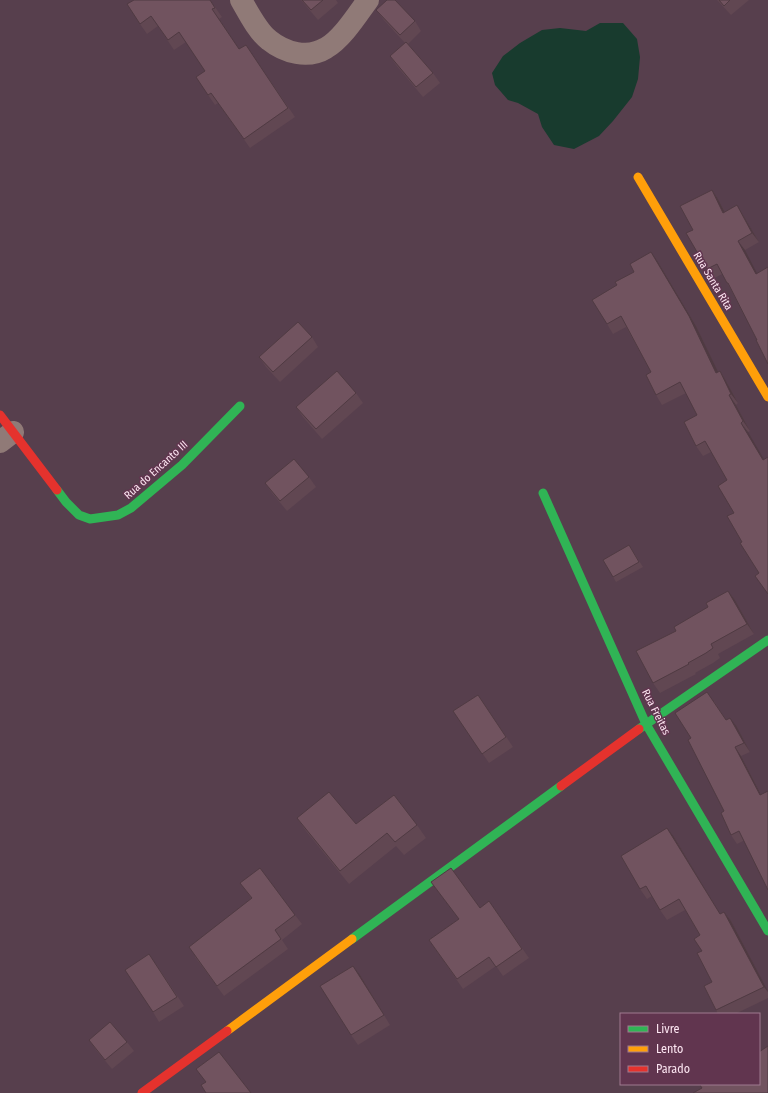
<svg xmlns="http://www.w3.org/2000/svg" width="768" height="1093" viewBox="0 0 768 1093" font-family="'Fira Sans Condensed',sans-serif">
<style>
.water{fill:#183b2e}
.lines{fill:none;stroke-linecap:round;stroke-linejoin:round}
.street{stroke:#907a77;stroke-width:22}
.fast{stroke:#30b455;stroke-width:9}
.slow{stroke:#ff9f0a;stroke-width:9}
.jam{stroke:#e5322d;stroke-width:9}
.wall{fill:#614752}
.shaded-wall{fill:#4f3a42}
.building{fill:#71535f;stroke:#4f3a42}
.labels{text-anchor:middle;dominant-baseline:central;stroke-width:3;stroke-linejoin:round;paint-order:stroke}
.street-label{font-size:11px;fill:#fce5f1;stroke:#61354f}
</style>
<rect width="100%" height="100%" fill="#573f4d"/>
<!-- water -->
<polygon class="water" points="600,23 623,23 637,39 640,57 638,79 632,97 613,121 599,136 574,149 554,145 542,127 538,114 518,103 508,100 495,85 492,73 503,56 520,43 542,30 560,28 586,31"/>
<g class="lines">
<!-- street -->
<g class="street">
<path d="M241,0C248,12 258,32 269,40C285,53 308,59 326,48C342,39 357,15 368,0"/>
<polyline points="0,442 13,432"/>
</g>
<!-- fast -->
<g class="fast">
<polyline points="57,490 66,502 79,515 90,519 118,515 131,508 182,465 240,406"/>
<polyline points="543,493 646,724 768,931"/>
<polyline points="639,729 768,640"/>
<polyline points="352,939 561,786"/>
</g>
<!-- slow -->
<g class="slow">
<polyline points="638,177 768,397"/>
<polyline points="227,1031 352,939"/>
</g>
<!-- jam -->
<g class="jam">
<polyline points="0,415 57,490"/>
<polyline points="561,786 639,729"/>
<polyline points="142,1093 227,1031"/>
</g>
</g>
<!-- wall -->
<g class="wall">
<polygon points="134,0 210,0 222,17 219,19 239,49 246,45 295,117 250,148 218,103 215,105 208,95 205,71 186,42 174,50 158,26 147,34 140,24"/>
<polygon points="301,0 336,0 338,3 318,20"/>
<polygon points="717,0 749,0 731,15"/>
<polygon points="376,10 415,21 421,31 408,44 433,73 440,83 423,97 396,65 390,56 405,43 383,19"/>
<polygon points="712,190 718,199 725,212 737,205 743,215 759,242 745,250 757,340 731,290 727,283 722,274 713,279 707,269 693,230"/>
<polygon points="658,262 696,326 718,372 720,371 726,381 738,403 736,405 750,431 748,432 759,573 742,542 734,513 727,480 711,452 703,456 696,446 697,415 686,393 662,405 656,395 651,372 626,327 613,334 607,324"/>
<polygon points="312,337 318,347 280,382 266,367 259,357"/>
<polygon points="356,393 363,403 322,439 303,417 296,407"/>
<polygon points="309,477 316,487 287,511 272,493 265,483"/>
<polygon points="629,545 643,567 616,582 613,577"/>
<polygon points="728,591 735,600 754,634 718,654 720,658 713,663 695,673 696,674 660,693 653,683 676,631 708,607"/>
<polygon points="478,695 513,747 489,763 453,711"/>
<polygon points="714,701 726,720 737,727 750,752 741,756 761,794 743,841 737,844 731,835 724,811 691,738"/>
<polygon points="297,818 356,824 417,825 426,838 404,855 396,846 349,884 306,831"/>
<polygon points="674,837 720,914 724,912 731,921 768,991 768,998 735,1014 718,1014 716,1010 712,982 702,951 700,935 685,910 667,920 660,910 652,896 647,899 640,889"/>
<polygon points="431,882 480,908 489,901 529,958 503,976 496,966 463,989 429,940 459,919"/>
<polygon points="240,883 295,915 302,924 282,940 288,949 224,996 195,957 251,898"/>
<polygon points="156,964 184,1006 159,1022 153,1012"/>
<polygon points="360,975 390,1025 358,1045 351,1035"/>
<polygon points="89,1040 127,1042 134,1051 112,1069 96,1050"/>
</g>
<!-- shaded-wall -->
<g class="shaded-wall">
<polygon points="712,190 718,199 730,222 723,213"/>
<polygon points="737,205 743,215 759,242 752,233"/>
<polygon points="738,241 745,250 762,283 756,274"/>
<polygon points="651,252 658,262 696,326 723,382 716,373"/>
<polygon points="720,371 726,381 738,403 731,394"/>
<polygon points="729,395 736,405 750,431 743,421"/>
<polygon points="741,423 748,432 768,466 763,460"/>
<polygon points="728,591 735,600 754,634 747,624"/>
<polygon points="730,718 737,727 750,752 744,743"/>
<polygon points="735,747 741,756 766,804 760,795"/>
<polygon points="667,828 674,837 726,924 720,914"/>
<polygon points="724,912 731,921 768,991 768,992 764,987"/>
<polygon points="353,966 360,975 390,1025 384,1015"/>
</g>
<!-- building -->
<g class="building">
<polygon points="134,0 210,0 215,8 212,9 239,49 246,45 288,108 244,139 211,93 208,95 196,77 205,71 179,32 168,40 151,16 140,24 127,4"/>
<polygon points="302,0 323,0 311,10"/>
<polygon points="387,0 395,0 415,21 400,35 376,10"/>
<polygon points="719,0 730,0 724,6"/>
<polygon points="406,42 433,73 416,87 390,56"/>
<polygon points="712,190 723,213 737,205 752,233 738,241 756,274 768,267 768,364 756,340 757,340 728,283 727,283 717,264 707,269 686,233 693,230 680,206"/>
<polygon points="651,252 689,316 716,373 720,371 731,394 729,395 743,421 741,423 763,460 768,457 768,594 755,576 759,573 740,543 742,542 727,516 734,513 718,486 727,480 705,441 696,446 684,422 697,415 680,382 656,395 646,375 651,372 621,316 607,324 592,300 617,285 615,282 634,272 630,264"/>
<polygon points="298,322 312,337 273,372 259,357"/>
<polygon points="337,371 356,393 316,429 296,407"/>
<polygon points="294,459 309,477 280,501 265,483"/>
<polygon points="629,545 639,562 613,577 603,560"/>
<polygon points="728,591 747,624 711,644 713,648 706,653 688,663 689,664 653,683 636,651 676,631 674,627 708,607 706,603"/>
<polygon points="707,692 726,720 730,718 744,743 735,747 760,795 768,791 768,890 739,831 731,835 721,813 724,811 688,740 691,738 675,713"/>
<polygon points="478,695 506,737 482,754 453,711"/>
<polygon points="329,792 356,824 394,795 417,825 395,842 387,833 340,871 297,818"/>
<polygon points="667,828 720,914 724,912 764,987 716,1010 704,986 712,982 697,953 702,951 694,939 700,935 679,899 660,910 646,886 640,889 621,856"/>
<polygon points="260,868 295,915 275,930 281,939 217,986 189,947 252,898 240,883"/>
<polygon points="451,868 480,908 489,901 522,949 496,967 489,957 457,979 429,940 459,919 431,882"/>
<polygon points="149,954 177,997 153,1012 125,970"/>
<polygon points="353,966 384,1015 351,1035 320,986"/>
<polygon points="110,1022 127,1042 105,1060 89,1040"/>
<polygon points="768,1046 768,1093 693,1093 702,1088 700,1085 703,1084 759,1084 759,1052"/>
<polygon points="219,1052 251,1093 206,1093 201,1085 206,1082 196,1069"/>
</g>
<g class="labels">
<!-- street labels -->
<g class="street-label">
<text transform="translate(713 281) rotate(59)">Rua Santa Rita</text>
<text transform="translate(156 470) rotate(-42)">Rua do Encanto III</text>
<text transform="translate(656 712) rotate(63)">Rua Freitas</text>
</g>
</g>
<!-- legend -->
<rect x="620" y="1013" width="140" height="72" fill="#61354f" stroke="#9f7b90"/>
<rect x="628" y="1026" width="20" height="6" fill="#30b455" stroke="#9f7b90"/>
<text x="656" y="1033" font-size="12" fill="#fce5f1">Livre</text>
<rect x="628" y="1046" width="20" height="6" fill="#ff9f0a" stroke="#9f7b90"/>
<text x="656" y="1053" font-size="12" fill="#fce5f1">Lento</text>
<rect x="628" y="1066" width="20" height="6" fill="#e5322d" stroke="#9f7b90"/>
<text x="656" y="1073" font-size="12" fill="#fce5f1">Parado</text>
</svg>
